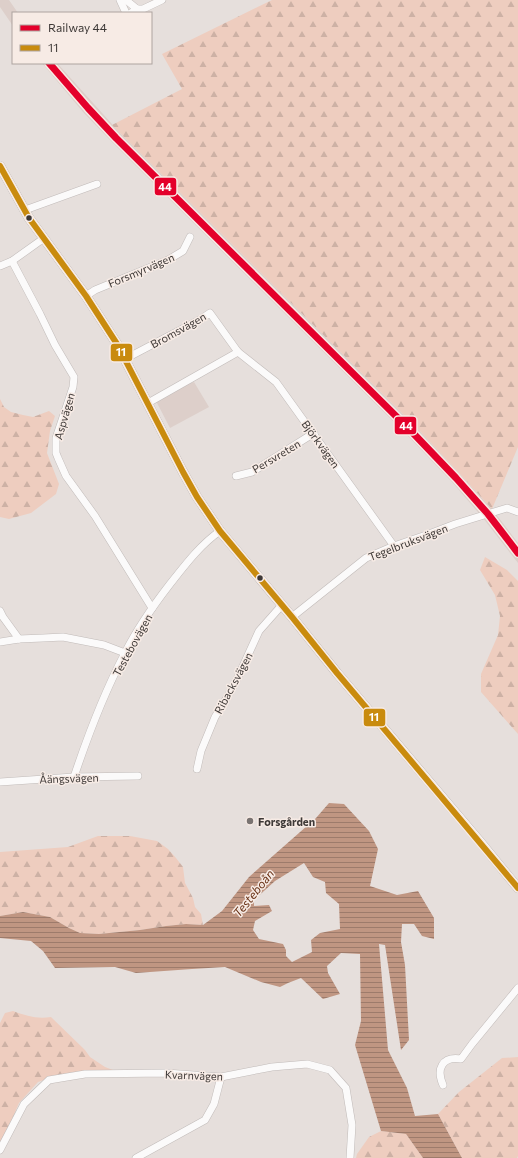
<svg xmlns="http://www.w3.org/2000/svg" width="518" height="1158" viewBox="0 0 518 1158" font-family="Commissioner,sans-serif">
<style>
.built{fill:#ddcfca}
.forest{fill:url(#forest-firs)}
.water{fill:url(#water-rules);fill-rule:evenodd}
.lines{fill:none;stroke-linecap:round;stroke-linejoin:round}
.minor-casing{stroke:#c1bbb9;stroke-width:8}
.tertiary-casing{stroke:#c1bbb9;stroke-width:10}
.minor{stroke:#fbfafa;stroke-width:7}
.tertiary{stroke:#fbfafa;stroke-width:9}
.bus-1-casing{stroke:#f7ebe5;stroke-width:9}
.bus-1{stroke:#c98b0e;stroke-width:6}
.rail-1-casing{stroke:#f7ebe5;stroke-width:10}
.rail-1{stroke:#e4002b;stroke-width:7}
.bus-dot{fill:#3e3937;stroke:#f7ebe5;stroke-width:1.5}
.poi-dot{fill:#797371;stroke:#f7ebe5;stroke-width:1.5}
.labels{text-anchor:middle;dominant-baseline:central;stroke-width:3;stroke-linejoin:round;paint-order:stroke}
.street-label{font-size:11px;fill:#3e3937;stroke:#f7ebe5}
.poi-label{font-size:11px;font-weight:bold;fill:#3e3937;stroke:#f7ebe5;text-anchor:start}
.water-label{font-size:12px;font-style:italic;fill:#683014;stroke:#f7ebe5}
.line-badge{stroke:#f7ebe5;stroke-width:1.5}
.badge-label{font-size:11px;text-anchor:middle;font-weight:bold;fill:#fff}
</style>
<defs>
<pattern id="forest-firs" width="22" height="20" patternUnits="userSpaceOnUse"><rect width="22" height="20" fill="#eecdbf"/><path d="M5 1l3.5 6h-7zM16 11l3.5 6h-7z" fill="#cdb1a5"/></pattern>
<pattern id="water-rules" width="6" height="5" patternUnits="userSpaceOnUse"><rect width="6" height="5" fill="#c09682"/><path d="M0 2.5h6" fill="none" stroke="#9d7b6b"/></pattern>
</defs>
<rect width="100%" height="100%" fill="#e6dfdc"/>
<!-- built -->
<g class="built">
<polygon points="0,0 9,0 18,13 13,13 13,26 0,7"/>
<polygon points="42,63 57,63 121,134 418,429 460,474 492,509 518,543 518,563 483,518 452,482 409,437 112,142 83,112"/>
<polygon points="194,382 209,407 170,428 156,401 177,388"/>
</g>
<!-- forest -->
<g class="forest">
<polygon points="272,0 518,0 518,447 492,509 460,474 418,429 112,125 182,89 162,54"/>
<polygon points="0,399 4,407 11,412 23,415 33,417 49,411 55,416 50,431 47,453 59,484 56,494 31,513 9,519 0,517"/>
<polygon points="485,557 507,570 518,581 518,734 481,692 481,674 498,635 500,616 495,595 480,570"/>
<polygon points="98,836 130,836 157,841 168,849 176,858 183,867 185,883 193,898 195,907 201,914 203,925 186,924 166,926 140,930 99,934 80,933 69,928 50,917 23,912 0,916 0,852 68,847"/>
<path d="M13,1011C27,1016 36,1019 51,1017L85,1050L90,1057L105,1067L113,1070L59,1075L38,1082L19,1103L0,1147V1023L5,1013Z"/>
<polygon points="518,1057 518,1156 517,1158 462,1158 438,1114 459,1092 502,1058"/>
<polygon points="381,1131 406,1134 423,1158 356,1158 357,1154 369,1137"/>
</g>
<!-- water -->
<path class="water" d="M329,803L344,804L369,831L378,849L370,886L397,895L418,891L434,918V939L422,936L414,924H402L401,942L405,965L409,1040L401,1050L385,945L379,944L388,1050L407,1088L415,1116L438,1114L462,1158H423L406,1134L381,1131L355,1045L361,1021L360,954L341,953L327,966L328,973L340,994L323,999L301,978L288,983L280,987L261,982L225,967L192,969L136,973L115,967L55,968L43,951L31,941L0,938V916L23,912L50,917L69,928L80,933L99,934L140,930L166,926L186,924L203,925L222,911L249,877L316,818ZM304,863L313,877L325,882L326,893L339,904L340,929L320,933L311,940L312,952L292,962L286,956V950L283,944L259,939L253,930L255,921L272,911L269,905L254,906V900L275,881Z"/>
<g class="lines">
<!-- minor casing -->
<g class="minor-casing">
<g id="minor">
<polyline points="120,0 126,13"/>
<polyline points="126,0 137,9 131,13"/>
<polyline points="137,9 143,9 162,0"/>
<polyline points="25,210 97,184"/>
<polyline points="12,261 40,314 55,345 74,377 73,387 56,438 56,453 58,458 66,476 95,516 152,608"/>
<polyline points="0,266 12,261 40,241 44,240"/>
<polyline points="86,296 95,290 168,260 183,251 190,237"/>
<polyline points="125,359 201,319 210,313 238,352 276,382 394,546"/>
<polyline points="148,403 238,352"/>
<polyline points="236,476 252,472 314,433"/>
<polyline points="0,611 3,617 19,639"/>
<polyline points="292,617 366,558 394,546 429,534 455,524 507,508 518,512"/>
<polyline points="0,642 19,639 43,638 63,637 104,645 125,653"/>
<polyline points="197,769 201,751 215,717 229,694 239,675 259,631 282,605"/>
<path d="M74,777C88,735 104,693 125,653C137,629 153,606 170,584C185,565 200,545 220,531"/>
<polyline points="0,782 74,777 138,776"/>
<path d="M443,1085C436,1069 442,1056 461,1059L472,1044L518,988"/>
<polyline points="0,1150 24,1104 49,1080 85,1074 166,1073 221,1077 272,1067 307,1064 330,1070 346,1088 352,1125 350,1158"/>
<polyline points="136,1158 205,1120 214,1104 221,1077"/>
</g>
</g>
<!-- tertiary casing -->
<g class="tertiary-casing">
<polyline id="tertiary" points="0,166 29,218 86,296 117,344 183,472 197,497 220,531 292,617 337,673 481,843 518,888"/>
</g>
<!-- minor -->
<use href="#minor" class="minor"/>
<!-- tertiary -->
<use href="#tertiary" class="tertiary"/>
<!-- bus-1 casing -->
<g class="bus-1-casing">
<polyline id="bus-1" points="0,166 29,218 86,296 117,344 183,472 197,497 220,531 292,617 337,673 518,888"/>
</g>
<!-- bus-1 -->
<use href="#bus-1" class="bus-1"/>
<!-- rail-1 casing -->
<g class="rail-1-casing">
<polyline id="rail-1" points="49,63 88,108 116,138 413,433 456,478 488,514 518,553"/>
</g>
<!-- rail-1 -->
<use href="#rail-1" class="rail-1"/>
</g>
<!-- markers -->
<g class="bus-dot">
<circle cx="29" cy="218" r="3.5"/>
<circle cx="260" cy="578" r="3.5"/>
</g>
<circle class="poi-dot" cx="250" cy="821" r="4"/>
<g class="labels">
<!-- street labels -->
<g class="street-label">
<text transform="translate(141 270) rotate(-23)">Forsmyrvägen</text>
<text transform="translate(178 330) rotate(-29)">Bromsvägen</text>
<text transform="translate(64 416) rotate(-74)">Aspvägen</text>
<text transform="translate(321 444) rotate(54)">Björkvägen</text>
<text transform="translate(276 456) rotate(-31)">Persvreten</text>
<text transform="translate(408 542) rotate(-21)">Tegelbruksvägen</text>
<text transform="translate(132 645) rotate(-61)">Testebovägen</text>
<text transform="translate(233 683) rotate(-62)">Ribacksvägen</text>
<text transform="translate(69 778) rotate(-2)">Åängsvägen</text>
<text transform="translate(194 1075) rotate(2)">Kvarnvägen</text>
</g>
<!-- poi labels -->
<g class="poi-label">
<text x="258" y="821">Forsgården</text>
</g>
<!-- water labels -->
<g class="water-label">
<text transform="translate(253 893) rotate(-51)">Testeboån</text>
</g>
</g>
<g class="line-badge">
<rect x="154" y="177" width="23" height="19" rx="4" fill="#e4002b"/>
<rect x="110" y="343" width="23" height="19" rx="4" fill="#c98b0e"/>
<rect x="394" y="416" width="23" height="19" rx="4" fill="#e4002b"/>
<rect x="363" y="708" width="23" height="19" rx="4" fill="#c98b0e"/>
</g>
<g class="badge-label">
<text x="165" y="191">44</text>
<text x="121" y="356">11</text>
<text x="406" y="430">44</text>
<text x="374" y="721">11</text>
</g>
<!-- legend -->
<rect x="12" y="12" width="140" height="52" fill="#f7ebe5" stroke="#ada49f"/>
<rect x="20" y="25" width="20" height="6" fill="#e4002b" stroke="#ada49f"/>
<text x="48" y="32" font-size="12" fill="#3e3937">Railway 44</text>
<rect x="20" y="45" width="20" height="6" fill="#c98b0e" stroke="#ada49f"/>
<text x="48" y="52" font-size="12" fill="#3e3937">11</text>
</svg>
